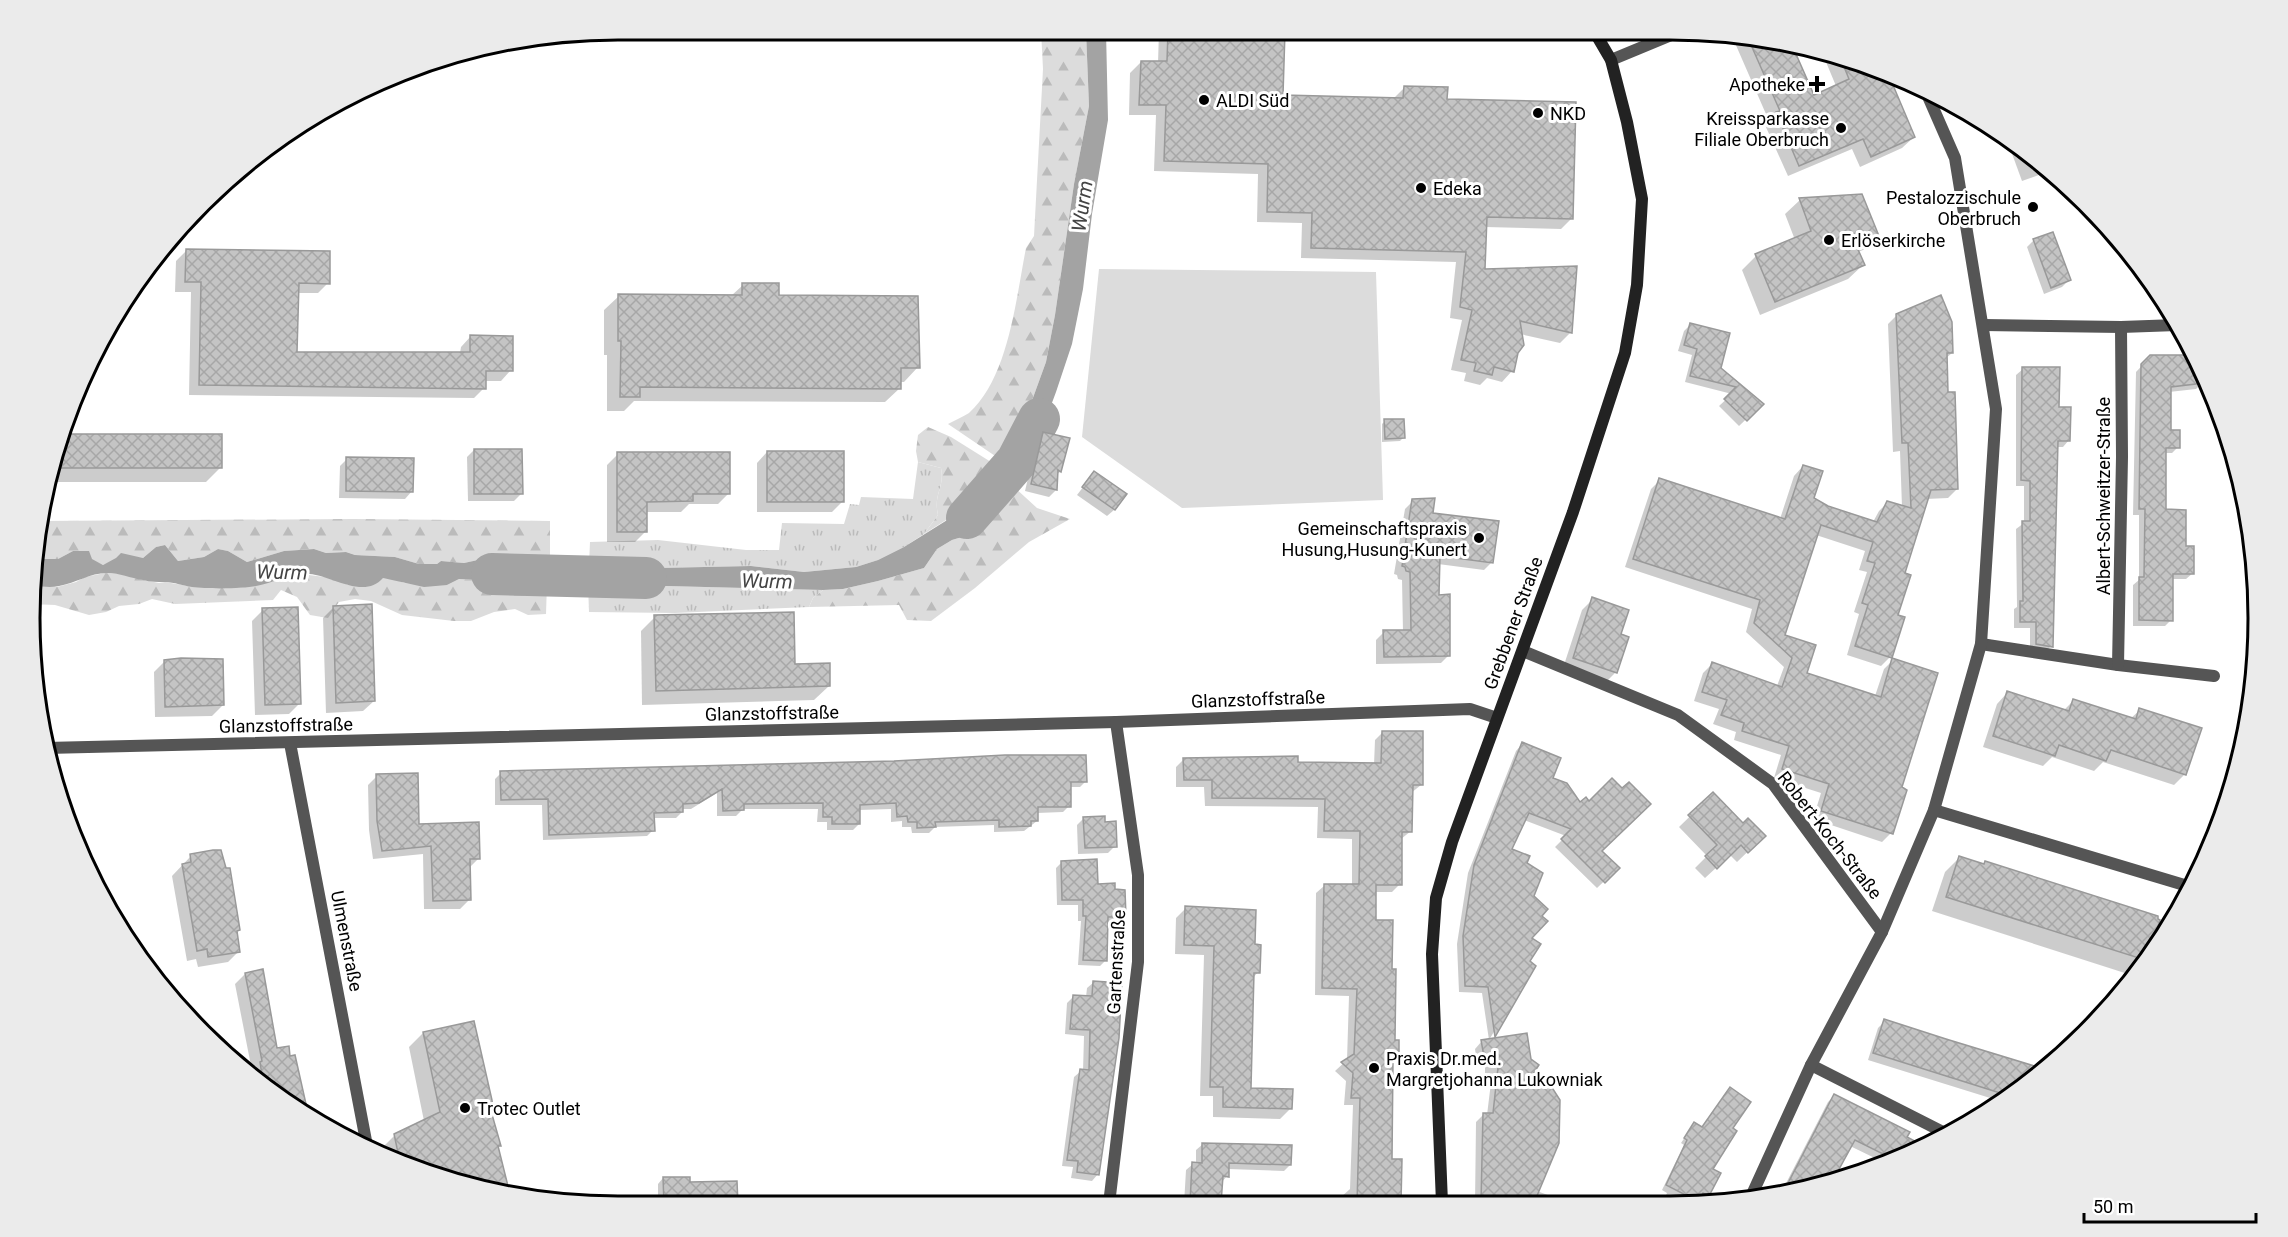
<svg xmlns="http://www.w3.org/2000/svg" width="2288" height="1237" viewBox="0 0 2288 1237" font-family="Roboto,sans-serif">
<style>
.grass{fill:url(#grass-tufts)}
.forest{fill:url(#forest-firs)}
.pitch{fill:#dcdcdc}
.water{fill:#a3a3a3}
.shadow{fill:#0003}
.lines{fill:none;stroke-linecap:round;stroke-linejoin:round}
.river{stroke:#a3a3a3;stroke-width:42}
.building{fill:url(#building-cross-hatch);stroke:#999;stroke-width:1.5}
.street{stroke:#555;stroke-width:12}
.secondary{stroke:#222;stroke-width:12}
.poi-dot{fill:#000;stroke:#fff;stroke-width:2}
.labels{text-anchor:middle;dominant-baseline:central;stroke-width:6;stroke-linejoin:round;paint-order:stroke}
.poi-label{font-size:18px;fill:#000;stroke:#fff;text-anchor:start}
.street-label{font-size:18px;fill:#000;stroke:#fff}
.water-label{font-size:20px;font-style:italic;fill:#444;stroke:#fff}
.rim{fill:none;stroke:#000;stroke-width:3}
</style>
<defs>
<pattern id="grass-tufts" width="24" height="20" patternUnits="userSpaceOnUse" patternTransform="scale(1.5)"><rect width="24" height="20" fill="#dcdcdc"/><path d="M3 7l-1-3M5 7V3M7 7l1-3M15 17l-1-3M17 17v-4M19 17l1-3" fill="none" stroke="#bbb"/></pattern>
<pattern id="forest-firs" width="22" height="20" patternUnits="userSpaceOnUse" patternTransform="scale(1.5)"><rect width="22" height="20" fill="#dcdcdc"/><path d="M5 1l3.5 6h-7zM16 11l3.5 6h-7z" fill="#bbb"/></pattern>
<pattern id="building-cross-hatch" width="8" height="8" patternUnits="userSpaceOnUse" patternTransform="scale(1.5)"><rect width="8" height="8" fill="#c4c4c4"/><path d="M0 0l8 8M0 8l8-8" fill="none" stroke="#a7a7a7"/></pattern>
</defs>
<rect width="100%" height="100%" fill="#fff"/>
<!-- grass -->
<g class="grass">
<path d="M918,462L941,468C945,488 933,493 938,515L924,534L904,547L878,560L856,567L804,572L751,566L659,568L589,565L590,542L658,540L746,550H779L782,523L844,524L850,504L859,505L861,497L913,499Z"/>
<polygon points="588,584 823,590 813,598 809,607 675,613 589,612"/>
</g>
<!-- forest -->
<g class="forest">
<path d="M1041,30L1086,31L1089,106L1074,184L1055,315L1046,362L1026,417L1004,462L948,424C955,420 963,417 969,413C1009,377 1016,298 1026,248L1034,236L1043,69Z"/>
<path d="M928,427L951,437L999,467C979,500 956,514 924,534L938,515C933,493 945,488 941,468L918,462L916,451L918,435Z"/>
<polygon points="1013,486 1037,508 1070,519 1029,542 975,588 931,621 907,620 899,605 809,607 813,598 823,590 843,589 878,581 924,568 937,549 952,540 962,537 984,520"/>
<path d="M353,519L550,521V556L502,563L487,558L464,563L441,561L437,564H419L395,557L355,555L346,552L326,553L314,549L284,551L247,562L228,551L218,549L204,557L178,561L165,545L156,547L143,558C127,556 117,558 103,565L73,551L58,559H43L36,552L41,521Z"/>
<polygon points="105,573 126,574 139,579 159,583 165,582 194,587 240,588 284,579 301,574 333,578 348,585 383,578 395,579 404,583 447,585 459,579 476,580 485,582 499,591 516,591 535,579 547,583 546,614 528,615 515,609 494,612 471,621 454,621 402,615 371,601 355,599 339,602 328,618 310,615 297,597 281,590 273,600 175,604 152,599 139,604 119,606 106,612 89,615 55,605 31,604 31,586 57,587 76,582 85,577"/>
</g>
<!-- pitch -->
<polygon class="pitch" points="1099,269 1376,272 1383,500 1182,508 1082,437"/>
<!-- water -->
<g class="water">
<polygon points="1086,31 1106,31 1108,120 1092,214 1083,289 1072,344 1056,392 1037,443 1020,480 1004,462 1026,417 1046,362 1055,315 1074,184 1089,106"/>
<polygon points="999,467 1013,486 984,520 962,537 952,540 937,549 924,568 878,581 843,589 823,590 588,584 589,565 659,568 751,566 804,572 856,567 878,560 904,547 952,517 970,504 988,484"/>
<path d="M165,545L178,561L204,557L218,549L228,551L247,562L284,551L314,549L326,553L346,552L355,555L395,557L419,564H437L441,561L464,563L487,558L502,563L550,556L547,583L535,579L516,591H499L485,582L476,580L459,579L447,585L424,587L383,578C362,602 326,570 301,574C286,576 271,583 256,586C242,589 207,589 192,587C184,586 174,582 165,582C157,582 151,582 143,580C130,578 120,573 107,573C90,573 76,583 59,586C50,588 40,586 31,586L36,552L43,559H58L73,551H89L92,559L103,565L116,558L121,553L143,558L156,547Z"/>
</g>
<!-- shadow -->
<g class="shadow">
<polygon points="1159,31 1283,31 1281,97 1393,99 1404,88 1446,100 1572,218 1561,229 1485,227 1484,271 1571,332 1560,343 1520,334 1512,371 1502,382 1487,378 1480,385 1464,381 1466,373 1451,370 1462,320 1450,318 1456,262 1301,258 1302,223 1257,222 1258,174 1154,171 1156,115 1129,115 1130,73 1141,62 1158,63"/>
<polygon points="1741,37 1790,45 1813,97 1836,86 1821,50 1888,77 1914,137 1902,148 1860,167 1852,149 1788,176 1765,125 1769,121 1735,43"/>
<polygon points="2007,140 2050,171 2022,181"/>
<polygon points="1861,195 1878,235 1863,250 1858,252 1863,265 1848,279 1760,315 1742,270 1756,256 1795,240 1785,214 1800,200"/>
<polygon points="2034,240 2069,280 2062,287 2044,294 2027,247"/>
<polygon points="186,251 328,283 318,293 297,293 295,353 460,353 461,347 471,336 511,370 501,381 484,381 484,388 474,398 189,395 191,292 175,292 176,261"/>
<polygon points="743,285 777,297 918,367 904,382 900,382 900,388 885,402 634,401 624,411 607,411 607,355 604,355 604,310 619,296 731,296"/>
<polygon points="1897,315 1952,353 1945,359 1947,394 1957,489 1948,498 1926,499 1903,574 1890,657 1881,666 1847,655 1859,614 1854,612 1867,572 1859,570 1865,551 1816,535 1783,636 1805,674 1875,696 1884,669 1893,660 1900,788 1891,833 1882,842 1813,819 1821,793 1774,778 1781,755 1734,740 1736,732 1713,724 1719,709 1694,701 1703,673 1712,664 1777,686 1784,667 1746,632 1752,609 1625,567 1651,489 1660,480 1780,519 1794,476 1803,466 1812,498 1827,507 1873,522 1879,511 1888,502 1902,507 1900,451 1893,452 1888,324"/>
<polygon points="1690,325 1720,369 1762,404 1739,426 1719,406 1732,394 1685,382 1692,355 1678,351 1684,331"/>
<polygon points="2151,356 2202,383 2196,389 2169,392 2169,432 2178,447 2172,453 2165,453 2164,511 2184,547 2193,573 2186,579 2171,579 2171,620 2165,626 2133,626 2133,585 2139,580 2139,515 2133,515 2136,372"/>
<polygon points="2023,369 2058,409 2069,440 2063,447 2057,447 2051,646 2045,652 2030,650 2030,628 2014,628 2014,609 2017,607 2016,529 2024,523 2024,486 2016,486 2016,375"/>
<polygon points="1385,421 1403,438 1400,441 1382,442 1382,424"/>
<polygon points="1044,433 1068,439 1060,472 1056,475 1056,490 1049,497 1025,491 1037,440"/>
<polygon points="60,436 220,436 220,468 206,482 47,482 50,467"/>
<polygon points="474,450 521,494 514,501 468,501 467,457"/>
<polygon points="767,452 843,501 832,512 757,512 757,463"/>
<polygon points="618,454 729,493 718,504 689,504 681,512 646,512 646,531 635,542 607,542 607,465"/>
<polygon points="347,459 412,491 405,499 339,498 340,466"/>
<polygon points="1094,473 1114,510 1107,516 1077,495"/>
<polygon points="1413,501 1492,562 1484,570 1438,564 1437,596 1449,655 1441,663 1376,664 1376,640 1384,632 1403,632 1402,580 1398,579 1397,575 1394,574 1405,509"/>
<polygon points="1593,599 1616,672 1605,683 1563,668 1582,610"/>
<polygon points="334,607 374,701 363,711 326,713 323,618"/>
<polygon points="263,610 300,703 289,714 255,715 252,621"/>
<polygon points="655,617 794,666 829,686 814,700 642,705 641,631"/>
<polygon points="165,661 223,705 212,716 155,717 154,672"/>
<polygon points="2007,693 2064,710 2074,700 2130,719 2140,710 2185,774 2174,785 2103,762 2094,771 2052,757 2043,766 1983,747 1997,704"/>
<polygon points="1383,732 1421,785 1411,793 1411,831 1401,839 1400,884 1392,892 1375,892 1375,921 1391,970 1393,1041 1398,1058 1392,1064 1391,1160 1401,1161 1400,1203 1341,1203 1341,1197 1350,1189 1353,1105 1344,1105 1346,1081 1335,1071 1347,1060 1349,996 1315,995 1316,893 1324,886 1352,886 1352,839 1317,838 1318,807 1205,806 1204,787 1176,787 1176,767 1184,759 1374,765 1375,740"/>
<polygon points="1522,744 1551,778 1600,851 1618,868 1597,888 1555,847 1566,836 1524,820 1510,849 1526,863 1532,897 1540,916 1530,939 1528,962 1534,966 1489,1040 1523,1087 1537,1191 1569,1203 1475,1203 1476,1122 1483,1115 1487,1115 1492,1074 1485,1074 1485,1064 1477,1064 1475,1049 1482,1041 1489,1040 1482,993 1459,992 1457,944 1468,873 1516,751"/>
<polygon points="501,773 1086,781 1080,787 1070,787 1069,806 1063,812 1037,813 1037,821 1024,831 994,832 994,825 935,827 929,833 912,833 911,827 902,827 902,821 891,822 891,809 859,810 859,824 853,830 827,830 827,822 817,822 818,809 743,809 736,816 717,816 717,793 691,809 682,809 682,812 676,818 653,818 653,830 647,836 543,840 542,805 495,805 495,779"/>
<polygon points="377,776 418,825 479,858 470,867 469,900 460,909 424,909 423,854 373,859 369,830 368,785"/>
<polygon points="1713,794 1742,825 1764,836 1737,862 1730,855 1705,878 1695,868 1707,856 1679,827"/>
<polygon points="1084,818 1115,846 1108,853 1078,854 1077,825"/>
<polygon points="191,856 239,930 236,933 239,951 228,962 198,967 196,959 187,961 172,876"/>
<polygon points="1959,858 2158,921 2146,959 2131,975 1932,911 1945,872"/>
<polygon points="1062,862 1097,886 1124,917 1118,922 1107,922 1105,961 1100,966 1078,965 1081,921 1078,921 1078,905 1057,905 1056,868"/>
<polygon points="1186,908 1253,946 1258,972 1253,978 1250,1089 1291,1108 1280,1119 1213,1117 1213,1096 1200,1096 1204,955 1175,954 1176,918"/>
<polygon points="245,974 276,1050 289,1058 297,1073 299,1073 305,1115 251,1077 252,1071 235,984"/>
<polygon points="1094,982 1098,1174 1092,1181 1071,1178 1073,1167 1062,1166 1074,1077 1081,1071 1083,1071 1084,1036 1065,1034 1067,1003 1074,996 1086,997 1087,988"/>
<polygon points="2093,1015 2100,1017 2082,1032 2086,1022"/>
<polygon points="1885,1021 2040,1070 2003,1102 1868,1060 1878,1028"/>
<polygon points="423,1033 490,1112 499,1145 497,1148 508,1188 503,1193 466,1187 381,1152 381,1149 395,1135 424,1121 409,1047"/>
<polygon points="1834,1096 1905,1137 1911,1150 1885,1163 1850,1146 1831,1182 1785,1193 1782,1191 1828,1102"/>
<polygon points="1694,1124 1701,1129 1731,1128 1711,1169 1719,1173 1704,1202 1663,1202 1667,1193 1662,1190 1684,1145 1681,1143"/>
<polygon points="1203,1144 1290,1165 1284,1171 1228,1169 1227,1176 1221,1183 1219,1204 1184,1204 1186,1170 1193,1164 1196,1164 1196,1150"/>
<polygon points="663,1178 688,1183 736,1202 762,1205 658,1206 658,1184"/>
<polygon points="928,1200 966,1205 923,1205"/>
<polygon points="584,1204 613,1204 613,1206 582,1206"/>
</g>
<g class="lines">
<!-- river -->
<g class="river">
<polyline points="967,518 1017,461 1039,419"/>
<polyline points="492,574 646,578"/>
</g>
</g>
<!-- building -->
<g class="building">
<polygon points="1168,31 1285,31 1283,95 1403,98 1404,86 1448,87 1447,99 1576,102 1573,219 1487,217 1485,269 1577,266 1572,333 1520,321 1524,345 1518,353 1514,372 1494,367 1492,375 1474,371 1476,363 1461,360 1472,310 1460,307 1466,252 1311,248 1312,213 1267,212 1268,164 1164,161 1166,105 1139,105 1141,61 1167,61"/>
<polygon points="1748,38 1792,45 1814,95 1849,79 1840,57 1890,78 1915,137 1871,157 1863,139 1799,166 1776,112 1780,111"/>
<polygon points="1862,194 1879,236 1856,245 1865,265 1775,302 1755,254 1811,231 1799,198"/>
<polygon points="2053,232 2071,280 2051,288 2033,239"/>
<polygon points="186,249 330,251 330,284 299,283 297,352 470,352 470,335 513,336 513,371 486,371 486,389 199,385 201,282 185,282"/>
<polygon points="742,283 779,283 779,295 918,296 920,368 901,368 901,389 640,387 640,397 620,397 621,341 618,341 618,294 742,295"/>
<polygon points="1941,295 1952,322 1953,353 1947,353 1948,392 1955,392 1958,489 1931,490 1905,573 1911,575 1898,615 1905,617 1892,658 1855,646 1868,605 1862,603 1875,563 1867,561 1873,542 1821,525 1785,635 1816,645 1807,673 1881,697 1892,658 1938,673 1902,787 1907,790 1893,834 1821,811 1829,784 1782,769 1789,746 1742,731 1744,723 1721,715 1727,700 1702,692 1712,662 1782,687 1792,658 1754,623 1760,600 1633,559 1659,478 1785,519 1803,465 1823,471 1814,498 1828,506 1877,522 1887,501 1911,508 1908,443 1902,443 1896,314"/>
<polygon points="1690,323 1730,333 1721,368 1764,404 1747,421 1724,399 1736,387 1690,376 1697,349 1684,345"/>
<polygon points="2150,355 2196,355 2204,376 2204,383 2171,387 2171,430 2180,430 2180,448 2166,448 2166,509 2186,510 2186,546 2194,546 2194,574 2173,574 2173,621 2139,620 2139,577 2144,577 2145,509 2139,509 2141,364"/>
<polygon points="2022,367 2060,367 2059,407 2071,407 2070,441 2058,441 2053,647 2036,644 2036,622 2020,622 2020,601 2023,601 2022,521 2030,521 2030,481 2021,480"/>
<polygon points="1384,419 1404,419 1405,438 1385,439"/>
<polygon points="1043,432 1070,438 1061,472 1058,470 1057,490 1031,484"/>
<polygon points="61,434 222,434 222,468 50,468"/>
<polygon points="474,449 522,449 523,494 474,494"/>
<rect x="767" y="451" width="77" height="51"/>
<polygon points="617,452 730,452 730,494 693,494 693,501 647,502 647,532 617,532"/>
<polygon points="346,457 414,458 413,492 346,491"/>
<polygon points="1094,471 1127,494 1115,510 1082,487"/>
<polygon points="1435,498 1433,513 1499,521 1493,563 1440,556 1439,595 1450,594 1450,656 1384,657 1383,630 1411,630 1410,572 1406,571 1405,567 1402,566 1412,499"/>
<polygon points="1592,597 1629,610 1621,634 1629,637 1617,673 1573,658"/>
<polygon points="372,604 375,701 336,703 333,606"/>
<polygon points="298,607 301,704 265,705 262,608"/>
<polygon points="794,612 795,664 830,663 830,686 656,691 654,615"/>
<polygon points="181,658 223,659 224,705 165,707 164,660"/>
<polygon points="2007,691 2069,711 2073,699 2136,719 2139,708 2202,728 2186,775 2111,750 2106,761 2059,745 2055,756 1993,736"/>
<polygon points="1382,731 1423,731 1423,785 1413,785 1412,832 1402,832 1402,885 1376,885 1376,920 1393,920 1392,969 1396,969 1395,1040 1399,1040 1399,1059 1393,1060 1392,1159 1402,1159 1401,1203 1357,1203 1360,1098 1351,1098 1353,1073 1341,1062 1354,1054 1357,989 1322,988 1324,884 1359,884 1360,831 1324,831 1325,799 1212,798 1212,780 1184,780 1183,758 1298,756 1298,762 1381,763"/>
<polygon points="1522,742 1561,758 1553,778 1567,783 1580,802 1586,797 1589,801 1612,778 1622,788 1629,782 1651,804 1602,851 1620,868 1605,883 1561,839 1571,829 1529,813 1512,849 1530,856 1527,863 1543,873 1534,896 1548,909 1542,916 1548,921 1532,938 1541,944 1530,961 1536,966 1495,1037 1488,987 1465,986 1463,936 1474,865"/>
<polygon points="1005,755 1086,755 1087,782 1071,782 1071,807 1038,807 1038,821 1031,821 1031,826 999,827 999,820 935,822 936,827 917,828 917,822 908,822 907,816 897,817 896,803 860,805 860,824 832,824 832,817 823,817 823,803 744,804 744,810 723,811 722,789 699,803 683,804 683,812 654,813 655,831 549,835 548,799 501,800 500,771 894,761"/>
<polygon points="418,773 419,824 479,822 480,859 470,859 471,900 433,901 431,846 382,851 377,821 376,774"/>
<polygon points="1713,792 1743,823 1748,818 1766,836 1748,853 1741,845 1717,869 1705,856 1717,845 1688,815"/>
<polygon points="1105,816 1105,822 1116,821 1117,847 1085,848 1083,817"/>
<polygon points="213,850 221,850 226,868 230,868 240,930 237,931 240,952 208,957 207,949 197,951 182,864 191,862 190,854"/>
<polygon points="1959,856 1984,864 1985,861 2158,916 2158,919 2160,920 2149,955 2145,960 1946,897"/>
<polygon points="1097,859 1098,884 1115,883 1115,889 1125,890 1126,917 1108,917 1107,961 1083,960 1086,916 1083,916 1083,900 1062,900 1061,861"/>
<polygon points="1185,906 1256,910 1255,944 1261,945 1260,973 1254,973 1251,1088 1293,1089 1292,1109 1223,1107 1223,1087 1210,1087 1214,946 1184,945"/>
<polygon points="263,969 277,1048 289,1046 290,1056 295,1055 306,1104 304,1104 306,1116 264,1088 260,1062 262,1061 245,973"/>
<polygon points="1093,981 1122,983 1119,1038 1099,1175 1077,1172 1078,1161 1067,1160 1080,1069 1089,1070 1090,1030 1070,1029 1073,995 1092,996"/>
<polygon points="1884,1019 1946,1039 2041,1068 2010,1096 1997,1092 1873,1053"/>
<polygon points="474,1021 492,1100 493,1111 491,1111 501,1146 498,1146 510,1194 466,1187 400,1160 397,1148 394,1134 440,1112 423,1032"/>
<polygon points="1527,1033 1531,1059 1539,1065 1526,1085 1551,1086 1560,1100 1559,1143 1534,1203 1481,1203 1483,1113 1493,1113 1498,1067 1491,1067 1491,1057 1484,1057 1481,1040"/>
<polygon points="1730,1087 1751,1102 1733,1128 1737,1131 1713,1169 1721,1173 1709,1196 1703,1193 1699,1202 1666,1185 1687,1140 1684,1138 1694,1122 1702,1127"/>
<polygon points="1834,1094 1910,1132 1907,1137 1922,1145 1893,1159 1855,1140 1832,1182 1783,1193"/>
<polygon points="1202,1143 1292,1145 1291,1165 1229,1163 1229,1177 1223,1176 1221,1204 1190,1204 1192,1162 1202,1163"/>
<polygon points="663,1177 690,1177 690,1182 737,1181 738,1205 664,1205"/>
</g>
<g class="lines">
<!-- street -->
<g class="street">
<polyline points="1611,60 1681,31"/>
<polyline points="1984,325 2121,327 2177,325"/>
<polyline points="1981,644 2118,665 2214,676"/>
<polyline points="1523,651 1678,715 1773,784 1882,932"/>
<polyline points="2118,665 2122,457 2121,327"/>
<polyline points="290,743 367,1146"/>
<polyline points="46,748 1116,722 1470,709 1497,718"/>
<polyline points="1934,810 2191,887"/>
<polyline points="1811,1065 1945,1133"/>
<polyline points="1749,1201 1811,1065 1882,932 1934,810 1981,644 1996,409 1955,158 1927,94"/>
<polyline points="1109,1204 1138,962 1138,875 1116,722"/>
</g>
<!-- secondary -->
<polyline class="secondary" points="1442,1203 1432,954 1436,898 1452,842 1573,512 1625,353 1637,285 1642,199 1627,122 1611,60 1594,31"/>
</g>
<!-- markers -->
<g class="poi-dot">
<path d="M1814 75h6v6h6v6h-6v6h-6v-6h-6v-6h6z"/>
<circle cx="1204" cy="100" r="6"/>
<circle cx="1538" cy="113" r="6"/>
<circle cx="1841" cy="128" r="6"/>
<circle cx="1421" cy="188" r="6"/>
<circle cx="2033" cy="207" r="6"/>
<circle cx="1829" cy="240" r="6"/>
<circle cx="1479" cy="538" r="6"/>
<circle cx="1374" cy="1068" r="6"/>
<circle cx="465" cy="1108" r="6"/>
</g>
<g class="labels">
<!-- poi labels -->
<g class="poi-label">
<text x="1805" y="84" text-anchor="end">Apotheke</text>
<text x="1216" y="100">ALDI Süd</text>
<text x="1550" y="113">NKD</text>
<text x="1829" y="118" text-anchor="end">Kreissparkasse<tspan x="1829" dy="21">Filiale Oberbruch</tspan></text>
<text x="1433" y="188">Edeka</text>
<text x="2021" y="197" text-anchor="end">Pestalozzischule<tspan x="2021" dy="21">Oberbruch</tspan></text>
<text x="1841" y="240">Erlöserkirche</text>
<text x="1467" y="528" text-anchor="end">Gemeinschaftspraxis<tspan x="1467" dy="21">Husung,Husung-Kunert</tspan></text>
<text x="1386" y="1058">Praxis Dr.med.<tspan x="1386" dy="21">Margretjohanna Lukowniak</tspan></text>
<text x="477" y="1108">Trotec Outlet</text>
</g>
<!-- street labels -->
<g class="street-label">
<text transform="translate(2103 496) rotate(-90)">Albert-Schweitzer-Straße</text>
<text transform="translate(1513 623) rotate(-70)">Grebbener Straße</text>
<text transform="translate(1258 699) rotate(-2)">Glanzstoffstraße</text>
<text transform="translate(772 713) rotate(-1)">Glanzstoffstraße</text>
<text transform="translate(286 725) rotate(-1)">Glanzstoffstraße</text>
<text transform="translate(1830 835) rotate(52)">Robert-Koch-Straße</text>
<text transform="translate(347 941) rotate(79)">Ulmenstraße</text>
<text transform="translate(1116 962) rotate(-87)">Gartenstraße</text>
</g>
<!-- water labels -->
<g class="water-label">
<text transform="translate(1082 206) rotate(-82)">Wurm</text>
<text transform="translate(282 572) rotate(1)">Wurm</text>
<text transform="translate(767 581) rotate(1)">Wurm</text>
</g>
</g>
<!-- crop -->
<path d="M0 0H2288V1237H0ZM618 40H1670A578 578 0 0 1 2248 618V618A578 578 0 0 1 1670 1196H618A578 578 0 0 1 40 618V618A578 578 0 0 1 618 40Z" fill="#ebebeb" fill-rule="evenodd"/>
<path class="rim" d="M618 40H1670A578 578 0 0 1 2248 618V618A578 578 0 0 1 1670 1196H618A578 578 0 0 1 40 618V618A578 578 0 0 1 618 40Z"/>
<!-- scale -->
<path d="M2084 1213v9h172v-9" fill="none" stroke="#000000" stroke-width="3"/>
<text x="2093" y="1213" font-size="18" fill="#000000" stroke="#ffffff" stroke-width="4.5" paint-order="stroke">50 m</text>
</svg>
